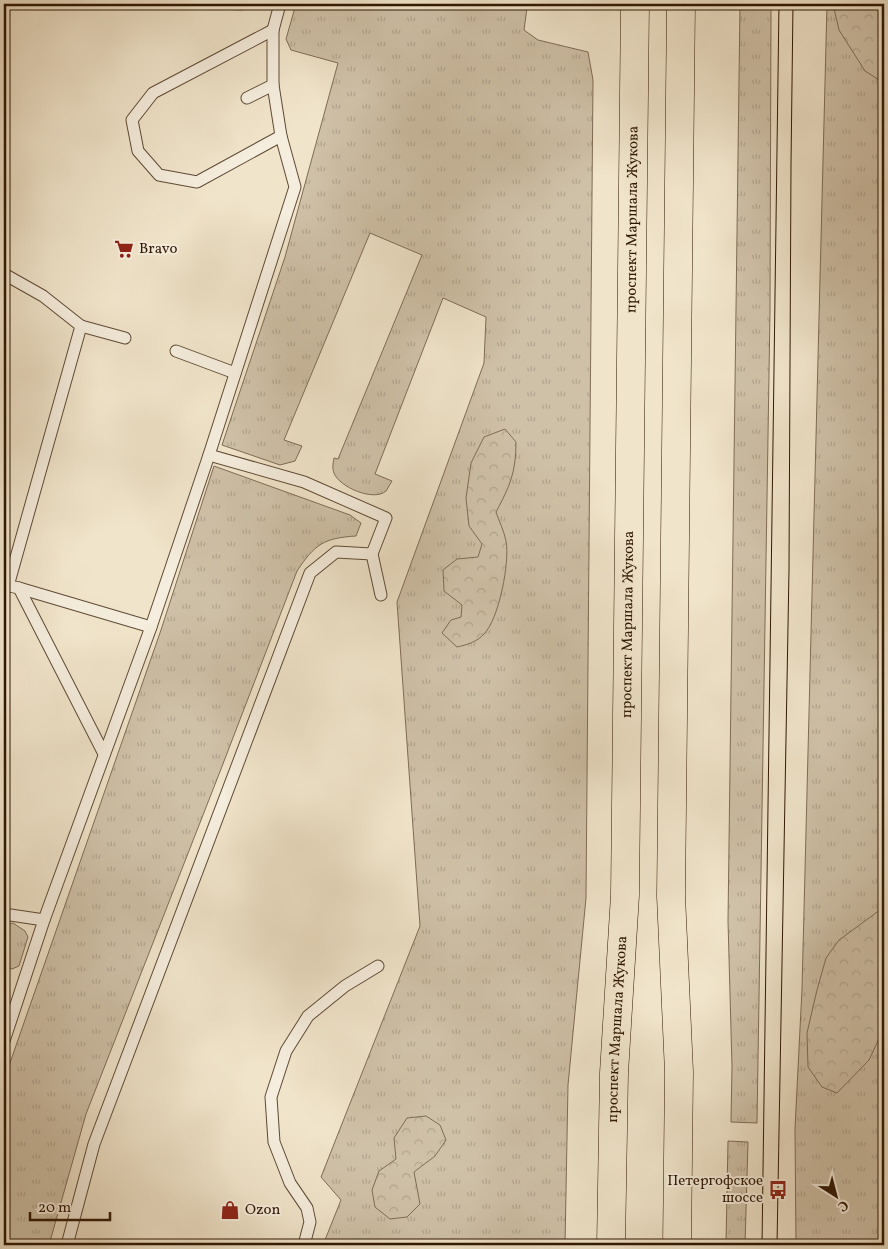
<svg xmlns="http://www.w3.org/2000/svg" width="888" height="1249" viewBox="0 0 888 1249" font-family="Vollkorn,serif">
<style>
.grass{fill:url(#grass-tufts);stroke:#7f6c56}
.forest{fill:url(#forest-crowns);stroke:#7f6c56}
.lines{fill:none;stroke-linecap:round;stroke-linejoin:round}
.service-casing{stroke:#5f4a35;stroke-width:13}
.primary-casing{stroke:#2f1703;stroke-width:29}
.service{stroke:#f5eddd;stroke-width:11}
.primary{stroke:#f0e4ca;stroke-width:28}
.tram{stroke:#2f1703;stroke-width:1}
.labels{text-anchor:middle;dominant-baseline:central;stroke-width:4;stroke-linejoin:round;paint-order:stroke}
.street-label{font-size:15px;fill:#2f1703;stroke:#f5eddd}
.poi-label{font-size:15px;fill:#2f1703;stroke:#f5eddd;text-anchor:start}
</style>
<defs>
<pattern id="grass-tufts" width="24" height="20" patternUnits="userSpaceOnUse" patternTransform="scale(1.25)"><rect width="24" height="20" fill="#cfc1a8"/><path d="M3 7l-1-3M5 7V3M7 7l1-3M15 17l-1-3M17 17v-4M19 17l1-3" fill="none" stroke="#b2a58f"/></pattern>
<pattern id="forest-crowns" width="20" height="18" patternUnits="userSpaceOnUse" patternTransform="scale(1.25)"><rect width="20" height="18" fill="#cfc1a8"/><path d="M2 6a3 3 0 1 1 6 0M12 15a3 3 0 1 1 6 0" fill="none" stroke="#b2a58f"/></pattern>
</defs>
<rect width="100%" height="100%" fill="#f0e4ca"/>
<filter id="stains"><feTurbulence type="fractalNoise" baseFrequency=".004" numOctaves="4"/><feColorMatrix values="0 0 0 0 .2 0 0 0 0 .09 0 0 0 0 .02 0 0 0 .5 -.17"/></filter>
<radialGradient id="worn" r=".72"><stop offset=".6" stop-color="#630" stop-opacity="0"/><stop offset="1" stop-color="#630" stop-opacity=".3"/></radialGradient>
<!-- grass -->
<g class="grass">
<path d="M199,4H257C247,16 213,6 199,4Z"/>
<path d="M296,4H510L527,8L524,30L538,40L588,52L593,80L586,898L568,1085L565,1245H323L341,1200L321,1177L420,926L397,602L484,363L486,317L443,298L375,474L392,481C390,484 388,488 386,491C374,502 339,487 334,473C332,468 333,464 334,458L338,459L422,255L370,233L284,440L302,446L295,461L280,465L222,445L285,257L338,63L291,50L286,39Z"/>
<polygon points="740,4 771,4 770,312 757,1123 731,1122 732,1066 728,921"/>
<polygon points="827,4 884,4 884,1245 796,1245 795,1129 802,989"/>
<path d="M214,466L350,515L361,523L356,536C324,538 315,544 297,571L221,769L86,1114L49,1245H14L4,1242V1080L161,630Z"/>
<polygon points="13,923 25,931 28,937 19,966 12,969 4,966 4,925"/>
<polygon points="728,1141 748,1142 745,1245 726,1245"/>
</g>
<!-- forest -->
<g class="forest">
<polygon points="833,4 884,4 884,83 865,71 839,30"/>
<path d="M505,429L516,442C516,472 510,486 496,512C499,521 504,531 506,541C510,562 499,619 484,634C477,642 466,645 457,647L442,633L451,620L461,617L462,605L444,591L443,570L457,559L478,557L482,544L469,526L466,498L471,463L484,437Z"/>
<polygon points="884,907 884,1028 869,1060 837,1093 822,1087 808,1067 807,1033 817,990 826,958 839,940"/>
<polygon points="426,1116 440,1125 446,1140 435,1156 414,1172 420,1204 407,1217 390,1219 375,1207 372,1190 379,1171 396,1159 394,1138 407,1118"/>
</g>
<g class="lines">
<!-- service casing -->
<g class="service-casing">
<g id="service">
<polyline points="273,30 153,93 132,120 138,151 159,175 197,182 281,136"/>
<polyline points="247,98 273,85"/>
<polyline points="4,274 43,296 81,326 8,586"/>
<polyline points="81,326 125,338"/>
<polyline points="176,351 235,373"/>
<polyline points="372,554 381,595"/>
<polyline points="4,585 19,588 104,754"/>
<polyline points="19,588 151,627"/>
<polyline points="4,914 44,920"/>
<polyline points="4,1041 44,920 151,627 209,455 295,187 281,136 273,85 273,30 280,4"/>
<polyline points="67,1245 94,1144 310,573 336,552 372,554 386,518 304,482 209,455"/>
<polyline points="304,1245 310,1222 307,1208 290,1183 274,1142 271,1097 286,1051 308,1016 345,986 378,966"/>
</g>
</g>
<!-- primary casing -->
<g class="primary-casing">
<g id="primary">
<path id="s1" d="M611,1245L614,1073L625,895L635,4"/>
<polyline points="677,1245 679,1072 671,896 681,4"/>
</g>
</g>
<!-- service -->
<use href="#service" class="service"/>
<!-- primary -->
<use href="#primary" class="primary"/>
<!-- tram -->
<g class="tram">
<polyline points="762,1245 779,4"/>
<polyline points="777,1245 789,570 791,164 793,4"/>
</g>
</g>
<!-- icons -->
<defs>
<g id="supermarket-bare" transform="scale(1.5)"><path d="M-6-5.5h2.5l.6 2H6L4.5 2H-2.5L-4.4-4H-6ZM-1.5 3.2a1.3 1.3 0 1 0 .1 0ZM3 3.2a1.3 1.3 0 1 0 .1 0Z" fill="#8f2418" stroke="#f5eddd" stroke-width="2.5" paint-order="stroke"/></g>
<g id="bus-bare" transform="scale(1.5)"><path d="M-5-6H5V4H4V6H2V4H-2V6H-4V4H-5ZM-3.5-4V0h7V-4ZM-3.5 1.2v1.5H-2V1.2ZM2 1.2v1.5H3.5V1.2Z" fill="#8f2418" stroke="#f5eddd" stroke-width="2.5" paint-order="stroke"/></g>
<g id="shop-bare" transform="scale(1.5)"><path d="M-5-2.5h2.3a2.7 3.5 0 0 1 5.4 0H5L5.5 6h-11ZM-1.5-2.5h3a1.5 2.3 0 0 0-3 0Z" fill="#8f2418" stroke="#f5eddd" stroke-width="2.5" paint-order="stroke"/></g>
</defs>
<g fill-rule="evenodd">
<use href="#supermarket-bare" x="124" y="249"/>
<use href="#bus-bare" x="778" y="1190"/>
<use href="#shop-bare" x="230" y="1210"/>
</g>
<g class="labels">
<!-- street labels -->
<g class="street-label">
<text stroke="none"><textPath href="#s1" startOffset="1026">проспект Маршала Жукова</textPath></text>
<text stroke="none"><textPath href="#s1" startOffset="621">проспект Маршала Жукова</textPath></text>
<text stroke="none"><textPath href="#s1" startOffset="216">проспект Маршала Жукова</textPath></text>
</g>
<!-- poi labels -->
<g class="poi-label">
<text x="139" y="249">Bravo</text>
<text x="763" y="1181" text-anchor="end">Петергофское<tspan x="763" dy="17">шоссе</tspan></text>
<text x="245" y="1210">Ozon</text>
</g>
</g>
<!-- margin -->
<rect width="888" height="1249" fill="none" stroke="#f0e4ca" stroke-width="20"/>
<rect x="5" y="5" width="878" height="1239" fill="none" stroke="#2f1703" stroke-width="2.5"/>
<rect x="10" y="10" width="868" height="1229" fill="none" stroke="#2f1703"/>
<!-- north arrow -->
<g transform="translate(836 1196) rotate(144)" stroke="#f5eddd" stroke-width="4" paint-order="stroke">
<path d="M0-4L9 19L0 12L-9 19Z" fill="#2f1703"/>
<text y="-8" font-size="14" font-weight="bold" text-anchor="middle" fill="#2f1703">С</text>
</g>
<!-- scale -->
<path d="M30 1212v8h80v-8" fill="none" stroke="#2f1703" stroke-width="2.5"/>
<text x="38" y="1212" font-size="15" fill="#2f1703" stroke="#f5eddd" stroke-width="4" paint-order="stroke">20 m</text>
<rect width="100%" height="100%" filter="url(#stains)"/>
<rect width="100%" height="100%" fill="url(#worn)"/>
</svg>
